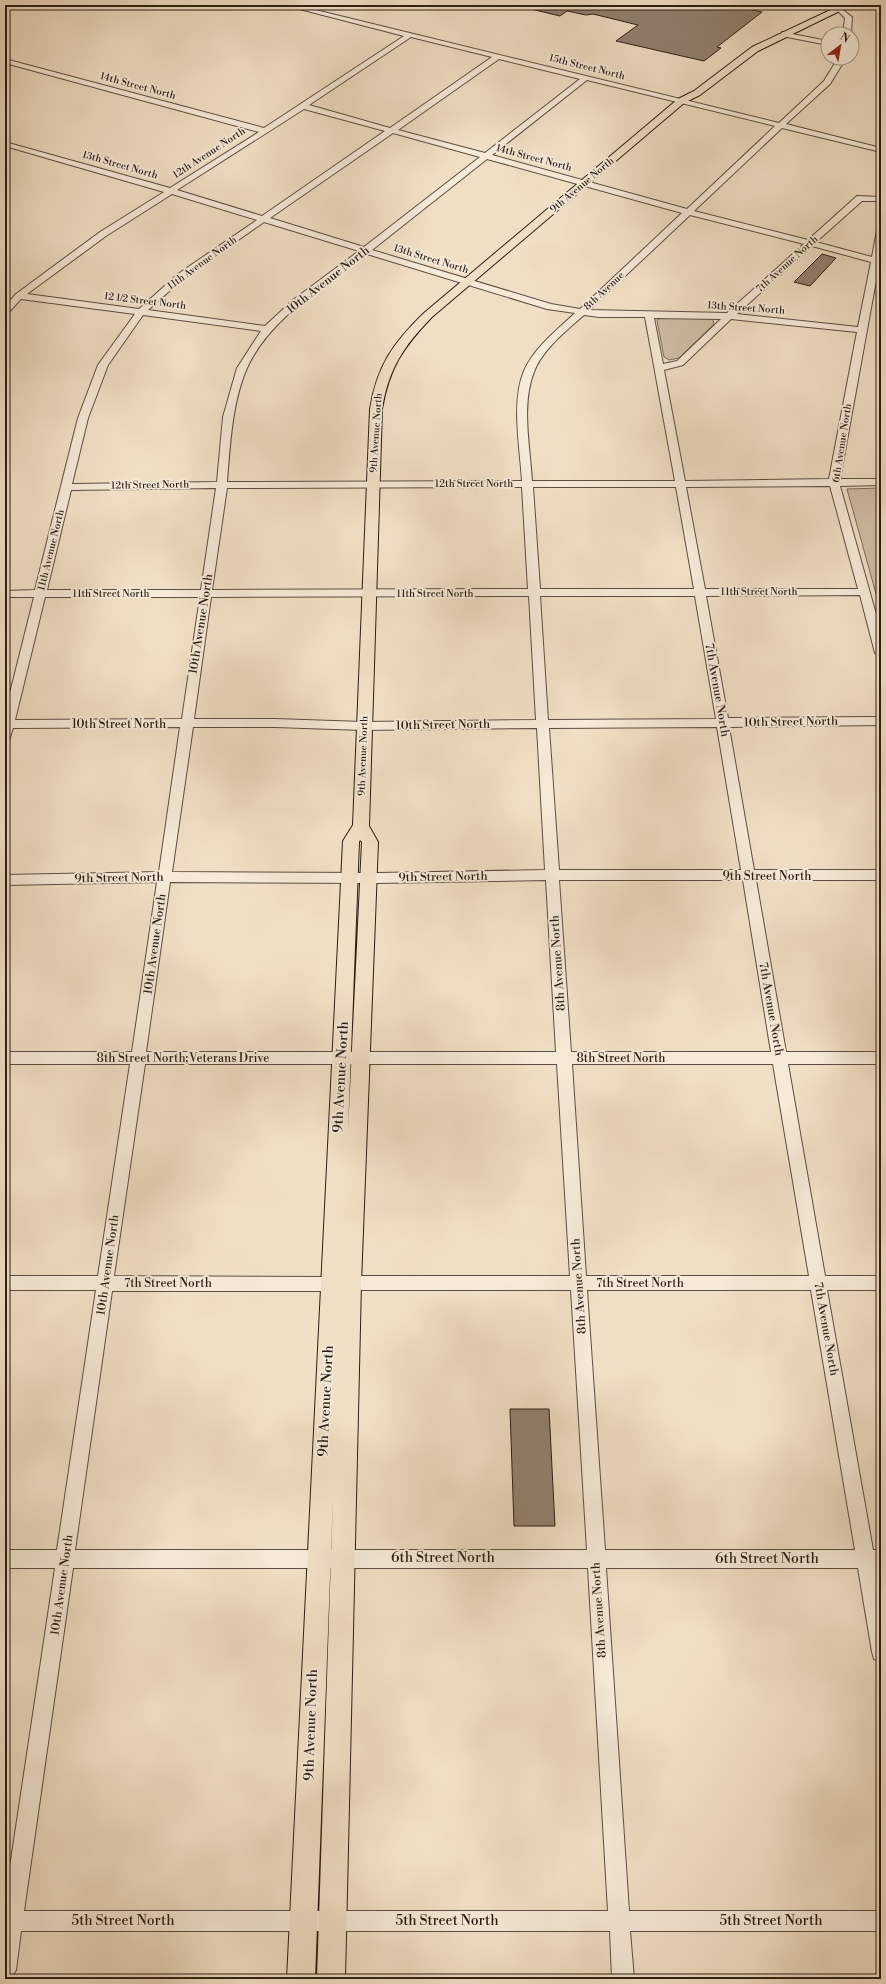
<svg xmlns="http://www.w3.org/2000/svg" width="886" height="1984" viewBox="0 0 886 1984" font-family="'Libre Bodoni',serif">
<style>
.green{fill:#cfbea7;stroke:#7c6e5f}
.building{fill:#918271;stroke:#291e17}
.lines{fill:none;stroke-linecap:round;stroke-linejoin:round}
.minor-casing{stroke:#5b4e42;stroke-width:2}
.major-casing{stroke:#291e17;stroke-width:2}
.minor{fill:#f6ead9;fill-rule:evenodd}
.major{fill:#f1dfc5;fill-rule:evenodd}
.labels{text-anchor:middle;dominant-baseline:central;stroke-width:3.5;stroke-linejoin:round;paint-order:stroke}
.far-street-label{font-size:10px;fill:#291e17;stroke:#f6ead9}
.street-label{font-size:12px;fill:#291e17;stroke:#f6ead9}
.near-street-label{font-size:14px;fill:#291e17;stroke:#f6ead9}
</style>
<rect width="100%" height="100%" fill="#f1dfc5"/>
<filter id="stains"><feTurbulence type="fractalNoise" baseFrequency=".005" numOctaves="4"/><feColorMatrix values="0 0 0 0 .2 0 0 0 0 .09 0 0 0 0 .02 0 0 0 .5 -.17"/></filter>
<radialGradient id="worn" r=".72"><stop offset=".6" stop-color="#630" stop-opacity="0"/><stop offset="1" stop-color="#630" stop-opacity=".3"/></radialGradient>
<!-- green -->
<g class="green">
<polygon points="659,318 709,318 713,320 714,324 679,358 669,360 664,357 657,321"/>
<polygon points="881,488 881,612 847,489"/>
</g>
<!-- building -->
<g class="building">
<polygon points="531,5 731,5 762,12 717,47 721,48 704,61 616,41 638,25 593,14 586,15 567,11 560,16 531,9"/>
<polygon points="822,254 836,258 810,286 794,282"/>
<polygon points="510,1409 549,1409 555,1526 514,1526"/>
</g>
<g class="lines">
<!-- minor casing -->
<g class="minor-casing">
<g id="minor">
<path d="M284,5H295L779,123L824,81L838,58H846L830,84L786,124L881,148V152L782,128L694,211L808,240L857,196L881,197V201H862L816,242L872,257L877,230L881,227V253L840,479H881V485L840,486L881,632V657L875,653L860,595L706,596L728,718L881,717V725L729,727L754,870H881V880H756L786,1052H881V1064H788L825,1276H881V1290H827L873,1550H881V1568H876L881,1598V1661L874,1659L872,1652L858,1568H606L629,1911H881V1931H630L634,1979H612L610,1931H21L16,1970L12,1977L5,1979V1900L55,1568H5V1550H57L96,1290H5V1276H98L130,1064H5V1052H132L157,882L5,885V875L159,872L180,727L13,728L9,741L5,742V713L34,597H5V591L35,590L78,418L98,365L135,314L21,299L8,313L5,314V306L16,294L100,232L164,192L5,146V142L170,188L259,132L5,63V59L264,128L404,36ZM411,37L492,57L390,128L309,105ZM499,59L580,79L485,153L398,130ZM587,80L775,126L687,209L492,155ZM304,109L385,131L262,216L177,190ZM393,133L480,157L364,247L270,218ZM487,159L682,213L580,309L551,304L372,250ZM172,194L257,220L178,274L139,309L27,294L106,236ZM690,215L804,244L727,313L589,310ZM264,222L359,251L293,300L265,326L148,310L184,278ZM812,246L871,262L858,327L737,314ZM367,254L547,309L575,313C557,330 534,348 524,371C511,401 520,448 522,481L227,482C230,446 232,402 247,368C269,319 325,285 367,254ZM143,315L261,331L237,368L223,417L217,482L72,484L88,418L108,365ZM584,315L599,317H645L675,481H532C530,446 521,405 534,372C542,350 567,330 584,315ZM654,318L721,319L677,361L663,364ZM731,319L857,332L829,479L685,481L664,370L683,365ZM830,486L858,589H705L686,487ZM522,487L528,589L212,590L227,488ZM533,487H676L694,589H540ZM216,488L201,590H47L71,490ZM529,596L536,720L363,722L275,719H194L211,597ZM540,596H695L716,719L548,720ZM45,597H200L182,719L15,720ZM193,727H275L363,730L537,728L545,870L377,873L172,872ZM717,727L741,870H559L549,728ZM546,880L556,1052H146L170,882L377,883ZM559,880H743L771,1052H571ZM145,1064H557L570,1276H351L345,1278L343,1283L345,1288L351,1290H571L587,1550H75L112,1291H332L338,1289L340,1284L338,1279L332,1277L114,1276ZM572,1064H773L809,1276H586ZM587,1290H811L855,1550H605ZM73,1568H588L608,1911H24Z"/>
<polygon points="839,7 852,17 851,34 843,34 845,18 836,9"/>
<polygon points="782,32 828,41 828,45 782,36"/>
</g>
</g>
<!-- major casing -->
<g class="major-casing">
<path id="major" d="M841,5H852L758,51L700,95L684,103L432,317C403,347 389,368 382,409L369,826L378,842L361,1283L345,1979H317L333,1498L315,1979H287L343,841L353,825L370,409C377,366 393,343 424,313L678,99L694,91L752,47ZM360,840L362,842L348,1131L359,842Z"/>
</g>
<!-- minor -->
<use href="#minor" class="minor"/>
<!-- major -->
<use href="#major" class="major"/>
</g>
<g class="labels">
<!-- far-street labels -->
<g class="far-street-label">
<text transform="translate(587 67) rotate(14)">15th Street North</text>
<text transform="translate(138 86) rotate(15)">14th Street North</text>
<text transform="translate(209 153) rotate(-33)">12th Avenue North</text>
<text transform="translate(534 158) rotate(15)">14th Street North</text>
<text transform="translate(120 165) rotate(16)">13th Street North</text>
<text transform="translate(582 185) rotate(-40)">9th Avenue North</text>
<text transform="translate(431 259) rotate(17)">13th Street North</text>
<text transform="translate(202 263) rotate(-36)">11th Avenue North</text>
<text transform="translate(787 264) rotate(-42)">7th Avenue North</text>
<text transform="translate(604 291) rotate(-43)">8th Avenue</text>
<text transform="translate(145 301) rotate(7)">12 1/2 Street North</text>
<text transform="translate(746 308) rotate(4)">13th Street North</text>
<text transform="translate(376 433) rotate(-86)">9th Avenue North</text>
<text transform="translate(842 443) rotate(-81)">6th Avenue North</text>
<text x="474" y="484">12th Street North</text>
<text transform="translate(150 485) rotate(-1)">12th Street North</text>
<text transform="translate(51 550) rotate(-76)">11th Avenue North</text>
<text x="759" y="592">11th Street North</text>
<text x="111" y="594">11th Street North</text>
<text x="435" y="594">11th Street North</text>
<text transform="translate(363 756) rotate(-88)">9th Avenue North</text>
</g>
<!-- street labels -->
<g class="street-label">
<text transform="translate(328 280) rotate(-38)">10th Avenue North</text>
<text transform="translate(201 624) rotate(-81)">10th Avenue North</text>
<text transform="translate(717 690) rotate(80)">7th Avenue North</text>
<text transform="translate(791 722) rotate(-1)">10th Street North</text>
<text x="119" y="724">10th Street North</text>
<text transform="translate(443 725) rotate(-1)">10th Street North</text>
<text x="767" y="876">9th Street North</text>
<text transform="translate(443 877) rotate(-1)">9th Street North</text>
<text transform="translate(119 878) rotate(-1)">9th Street North</text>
<text transform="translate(155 944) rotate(-82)">10th Avenue North</text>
<text transform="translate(558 963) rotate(-94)">8th Avenue North</text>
<text transform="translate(771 1009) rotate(80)">7th Avenue North</text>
<text x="183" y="1058">8th Street North;Veterans Drive</text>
<text x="621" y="1058">8th Street North</text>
<text transform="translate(108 1265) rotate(-82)">10th Avenue North</text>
<text x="168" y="1283">7th Street North</text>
<text x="640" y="1283">7th Street North</text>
<text transform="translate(579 1286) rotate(-94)">8th Avenue North</text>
<text transform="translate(826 1329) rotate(80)">7th Avenue North</text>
<text transform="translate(62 1585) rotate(-82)">10th Avenue North</text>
<text transform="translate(599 1610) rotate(-94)">8th Avenue North</text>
</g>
<!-- near-street labels -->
<g class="near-street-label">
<text transform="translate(341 1077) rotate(-87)">9th Avenue North</text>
<text transform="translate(326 1401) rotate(-87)">9th Avenue North</text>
<text x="443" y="1558">6th Street North</text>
<text x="767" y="1559">6th Street North</text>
<text transform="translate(311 1725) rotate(-88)">9th Avenue North</text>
<text x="123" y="1921">5th Street North</text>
<text x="447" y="1921">5th Street North</text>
<text x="771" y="1921">5th Street North</text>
</g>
</g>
<!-- margin -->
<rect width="886" height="1984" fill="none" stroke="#f1dfc5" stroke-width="20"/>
<rect x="6" y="6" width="874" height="1972" fill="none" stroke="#291e17" stroke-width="2"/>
<rect x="10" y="10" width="866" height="1964" fill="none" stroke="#291e17"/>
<!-- north arrow -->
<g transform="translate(840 46) rotate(31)"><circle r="19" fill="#f6ead9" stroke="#a4988b"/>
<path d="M0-3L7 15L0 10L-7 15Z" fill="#8f2418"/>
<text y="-6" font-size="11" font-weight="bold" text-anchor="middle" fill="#291e17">N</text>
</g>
<rect width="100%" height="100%" filter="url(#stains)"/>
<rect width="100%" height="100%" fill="url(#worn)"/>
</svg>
